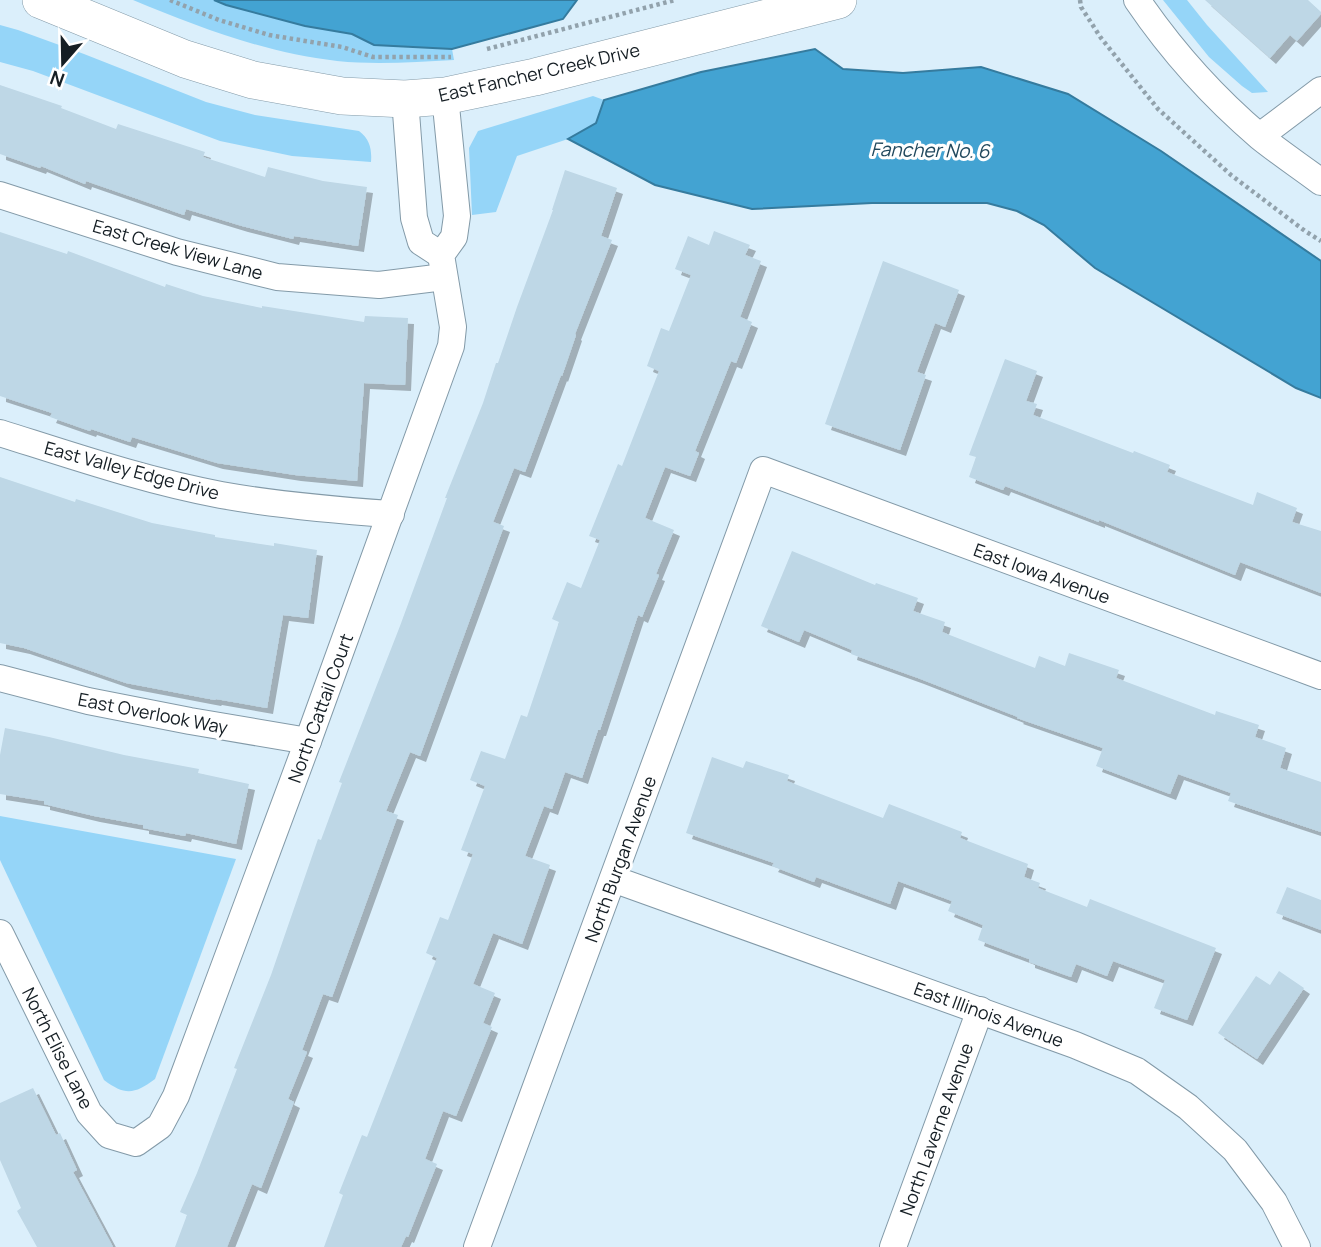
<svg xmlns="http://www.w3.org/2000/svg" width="1321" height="1247" viewBox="0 0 1321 1247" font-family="Manrope,sans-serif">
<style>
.green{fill:#95d5f8}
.water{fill:#43a3d2;stroke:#357b9e;stroke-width:2}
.building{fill:#bed7e6;filter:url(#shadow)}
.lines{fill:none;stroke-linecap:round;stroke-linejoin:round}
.street-casing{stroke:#839aa8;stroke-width:28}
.secondary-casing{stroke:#839aa8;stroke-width:38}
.path{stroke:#92a2ac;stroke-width:4.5;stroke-dasharray:3.5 3.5;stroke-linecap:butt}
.street{stroke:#fff;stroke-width:26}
.secondary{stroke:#fff;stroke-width:37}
.labels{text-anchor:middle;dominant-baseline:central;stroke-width:6;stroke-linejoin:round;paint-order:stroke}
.street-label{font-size:18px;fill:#151e24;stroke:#fff}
.water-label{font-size:19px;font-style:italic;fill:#21495e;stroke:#fff}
</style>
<defs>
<filter id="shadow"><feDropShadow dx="6" dy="6" stdDeviation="0" flood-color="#0004"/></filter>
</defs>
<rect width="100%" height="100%" fill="#dbeffb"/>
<!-- green -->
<g class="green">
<path d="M133,0H214L226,5L305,26L352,34L374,45L452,49L454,60C415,62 376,65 337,61C266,53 198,27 133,0Z"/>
<polygon points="1163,0 1187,0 1207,25 1268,92 1252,93 1242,86 1209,57"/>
<path d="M0,25L18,30L84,54L206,102L255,115L359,131C370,139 372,150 371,162L292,156L220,141L33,71L0,62Z"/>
<polygon points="593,96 604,100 596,123 568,139 517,156 496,212 472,215 469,148 478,131"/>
<path d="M0,816L236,859L155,1079C135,1094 125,1096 104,1080L0,860Z"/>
</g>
<!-- water -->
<g class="water">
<polygon points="214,0 577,0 563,19 452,49 374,45 352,34 305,26 226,5"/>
<polygon points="815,49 843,69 903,73 981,67 1068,94 1161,151 1321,261 1321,398 1296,388 1095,268 1044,225 1017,211 987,203 872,203 752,209 655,185 568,139 596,123 604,100 701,72"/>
</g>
<!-- building -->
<g class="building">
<polygon points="1205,0 1308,0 1321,12 1321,14 1297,41 1290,35 1270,58"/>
<polygon points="0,85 62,106 61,108 116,129 118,124 205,152 203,157 265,177 268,167 323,181 367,187 358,246 294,236 293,239 242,226 186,209 184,215 86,181 85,184 41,166 40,168 0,154"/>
<polygon points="565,170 617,188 601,236 612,240 575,334 576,335 562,376 561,375 525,472 514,468 493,522 504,526 420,756 410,752 386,811 398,815 332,997 323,994 302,1050 307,1052 288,1099 294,1102 261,1188 252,1184 227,1247 175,1247 187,1215 180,1212 197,1173 237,1069 234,1068 271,975 318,839 321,840 342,783 339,782 400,626 447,498 445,498 483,403 496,363 498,363 517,307 553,210 552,210"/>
<polygon points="714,231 750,245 745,255 761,261 740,317 752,322 736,363 731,361 695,451 699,453 690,476 665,467 645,518 674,530 656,574 659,575 642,617 638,615 600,730 598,730 582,778 565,772 552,809 544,806 525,856 550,865 522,944 493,933 473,984 495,993 483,1023 492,1027 456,1116 443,1111 425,1159 437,1164 408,1237 406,1236 401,1247 324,1247 343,1195 339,1193 362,1135 367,1137 437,958 426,953 440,917 448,920 473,854 461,850 485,786 470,780 481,751 505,759 521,715 527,717 559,622 552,619 567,582 581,588 600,540 589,536 618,464 622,466 659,371 647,366 661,328 669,331 691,275 675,269 688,236 709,245"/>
<polygon points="0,232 67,254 68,251 165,287 166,284 203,296 262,308 262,306 364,322 365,316 408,318 405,385 364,383 357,481 295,475 217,463 132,437 130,442 91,429 90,431 50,417 52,413 0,396"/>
<polygon points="883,261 959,290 945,327 935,323 917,372 926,375 900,450 825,424"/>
<polygon points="1005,359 1037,371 1026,401 1037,404 1033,415 1133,453 1134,451 1170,465 1167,472 1253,505 1257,492 1297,508 1292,522 1321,531 1321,593 1240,562 1235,575 1099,520 1099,522 1005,486 1003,490 969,477 976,457 969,455"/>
<polygon points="0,477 75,502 76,499 152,523 215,535 215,537 274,546 274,543 317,550 308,618 283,615 267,708 216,699 215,700 126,683 24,648 0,643"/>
<polygon points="792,551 875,585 876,583 918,598 913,611 945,622 942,632 1035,668 1039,656 1065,666 1069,653 1119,670 1116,678 1215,715 1216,711 1259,725 1255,737 1286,748 1280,768 1321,782 1321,832 1228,801 1231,793 1178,774 1170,794 1096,766 1103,748 1017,718 1018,717 918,678 851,654 852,650 804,630 799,642 761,626"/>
<polygon points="5,728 49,737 124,755 199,769 198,773 249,784 236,844 186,833 185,836 143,828 143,825 94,816 44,804 44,801 0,794 0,755"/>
<polygon points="712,757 743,768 746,761 789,775 787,781 883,818 889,804 962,832 960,838 1028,864 1024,877 1040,883 1038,888 1087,907 1090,899 1216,948 1187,1020 1154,1008 1165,980 1113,961 1107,976 1076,964 1071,977 1029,962 1029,959 978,940 983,925 948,911 952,901 898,881 890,904 816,877 814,882 772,866 774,863 686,833"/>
<polygon points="1287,887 1321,900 1321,930 1276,913"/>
<polygon points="1279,971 1304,988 1257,1059 1218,1033 1256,976 1270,985"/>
<polygon points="33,1088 56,1135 60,1133 77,1170 73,1172 113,1247 37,1247 17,1211 21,1208 0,1160 0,1103"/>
</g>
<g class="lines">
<!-- street casing -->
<g class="street-casing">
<g id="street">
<path d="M1137,0C1171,50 1213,97 1260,137C1280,153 1301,167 1321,182"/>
<polyline points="405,99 414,218 421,242 441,255"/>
<polyline points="1260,136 1321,90"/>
<polyline points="0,195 177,252 277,277 379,285 444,277"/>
<path d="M0,433C73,456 146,481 221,495C277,505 334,510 391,514"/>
<polyline points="0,678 88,701 190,721 308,741"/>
<polyline points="613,879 1075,1045 1137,1071 1188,1107 1235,1150 1274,1202 1297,1247"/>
<polyline points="0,933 89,1113 109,1135 136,1143 160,1126 176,1096 308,741 451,346 453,327 441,255 454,237 457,216 445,96"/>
<polyline points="477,1247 763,470 1321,676"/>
<polyline points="893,1247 980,1010"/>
</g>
</g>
<!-- secondary casing -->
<g class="secondary-casing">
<polyline id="secondary" points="41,0 185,59 253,80 342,96 405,99 445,96 535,77 838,0"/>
</g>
<!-- path -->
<g class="path">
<polyline points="170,0 219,20 269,35 342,47 373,57 451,57"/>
<polyline points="1080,0 1081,7 1101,38 1158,109 1231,175 1305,231 1321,241"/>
<polyline points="487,49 675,0"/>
</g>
<!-- street -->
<use href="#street" class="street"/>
<!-- secondary -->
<use href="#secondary" class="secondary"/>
</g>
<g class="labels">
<!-- street labels -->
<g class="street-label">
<text transform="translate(539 72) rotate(-13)">East Fancher Creek Drive</text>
<text transform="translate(178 249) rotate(16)">East Creek View Lane</text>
<text transform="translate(132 470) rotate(15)">East Valley Edge Drive</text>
<text transform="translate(1042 573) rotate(20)">East Iowa Avenue</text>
<text transform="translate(320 708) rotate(-70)">North Cattail Court</text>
<text transform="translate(153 713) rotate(11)">East Overlook Way</text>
<text transform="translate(620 859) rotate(-70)">North Burgan Avenue</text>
<text transform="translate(989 1014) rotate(20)">East Illinois Avenue</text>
<text transform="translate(58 1048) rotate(63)">North Elise Lane</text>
<text transform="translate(936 1129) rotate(-70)">North Laverne Avenue</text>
</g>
<!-- water labels -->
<g class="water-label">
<text transform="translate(930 150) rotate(1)">Fancher No. 6</text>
</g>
</g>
<!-- north arrow -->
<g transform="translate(63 63) rotate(200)" stroke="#ffffff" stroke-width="5" paint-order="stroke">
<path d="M0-5L12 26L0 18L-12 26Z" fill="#151e24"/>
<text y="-10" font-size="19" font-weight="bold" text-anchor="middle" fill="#151e24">N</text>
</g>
</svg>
